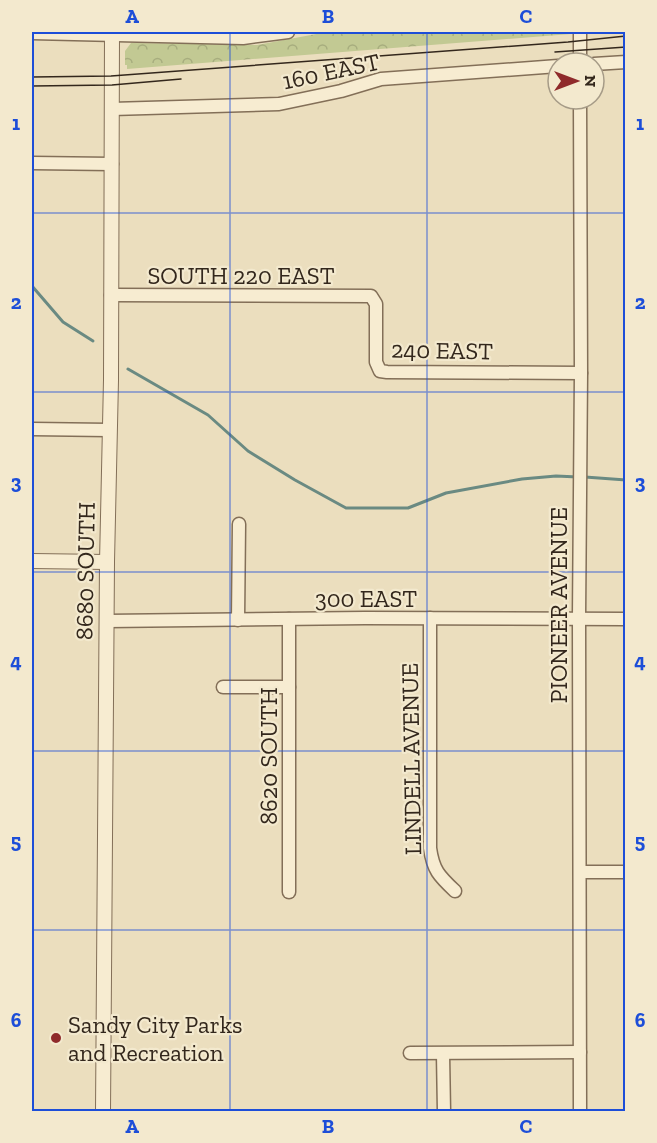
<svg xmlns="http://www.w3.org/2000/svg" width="657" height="1143" viewBox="0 0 657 1143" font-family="'Zilla Slab',serif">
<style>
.forest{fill:url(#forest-crowns)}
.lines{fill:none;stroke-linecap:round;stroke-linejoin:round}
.stream{stroke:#6a8a82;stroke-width:3}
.minor-casing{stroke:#836f58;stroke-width:15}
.tertiary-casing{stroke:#836f58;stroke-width:16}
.minor{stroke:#f7ecd1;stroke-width:12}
.tertiary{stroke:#f7ecd1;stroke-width:14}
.tram{stroke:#33271c;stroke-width:1.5}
.grid{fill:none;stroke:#1d4ed8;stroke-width:1.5;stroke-opacity:0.55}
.poi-dot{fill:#8f2a2b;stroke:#f3e9ce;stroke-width:2}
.labels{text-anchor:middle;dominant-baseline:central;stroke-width:4.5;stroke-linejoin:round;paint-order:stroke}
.street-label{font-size:24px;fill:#33271c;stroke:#f3e9ce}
.poi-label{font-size:24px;fill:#33271c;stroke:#f3e9ce;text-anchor:start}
.neatline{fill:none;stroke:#1d4ed8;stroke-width:2}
.grid-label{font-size:20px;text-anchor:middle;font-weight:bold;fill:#1d4ed8}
</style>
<defs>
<pattern id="forest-crowns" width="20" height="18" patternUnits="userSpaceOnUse" patternTransform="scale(1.5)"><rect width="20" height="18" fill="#c2c993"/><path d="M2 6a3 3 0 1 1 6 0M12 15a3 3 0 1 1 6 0" fill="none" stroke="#a7ad7e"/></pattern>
</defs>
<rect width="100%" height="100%" fill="#ebdebe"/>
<!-- forest -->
<polygon class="forest" points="327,32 571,32 571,34 127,69 127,65 125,65 125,51 131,43 257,45"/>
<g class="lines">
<!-- stream -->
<g class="stream">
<polyline points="32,286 63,322 93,341"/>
<polyline points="128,369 208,415 248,451 295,480 346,508 408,508 446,493 522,479 556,476 578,477"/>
<polyline points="585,477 626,480"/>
</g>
<!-- minor casing -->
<g class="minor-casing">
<g id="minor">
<polyline points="580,32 580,63"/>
<polyline points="32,33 243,38 288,32"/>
<polyline points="594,64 626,62"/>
<polyline points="580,99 581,373 579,618 580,1112"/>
<polyline points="112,109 279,104 341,91 381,79 558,66"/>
<polyline points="32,163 112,164"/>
<polyline points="111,295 371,296 376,304 376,362 380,371 387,372 581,373"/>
<polyline points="32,429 109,430"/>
<path d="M430,618V848C433,870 439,876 455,891"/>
<polyline points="289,619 289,892"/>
<polyline points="238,620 239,524"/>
<polyline points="107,621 365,618 626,619"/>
<polyline points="223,687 289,687"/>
<polyline points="580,872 626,872"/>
<polyline points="410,1053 580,1052"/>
<polyline points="443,1054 444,1112"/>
</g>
</g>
<!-- tertiary casing -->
<g class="tertiary-casing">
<g id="tertiary">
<polyline points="32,561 107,562"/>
<polyline points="103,1112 107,562 111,380 112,32"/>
</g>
</g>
<!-- minor -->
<use href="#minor" class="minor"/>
<!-- tertiary -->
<use href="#tertiary" class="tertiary"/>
<!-- tram -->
<g class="tram">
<polyline points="555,52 626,47"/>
<polyline points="32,77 111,76 568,42 626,36"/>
<polyline points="32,86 112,85 181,79"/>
</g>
</g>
<!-- grid -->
<path class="grid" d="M230,32V1112M427,32V1112M32,213H626M32,392H626M32,572H626M32,751H626M32,930H626"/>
<!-- markers -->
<circle class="poi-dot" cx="56" cy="1038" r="6"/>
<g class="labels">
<!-- street labels -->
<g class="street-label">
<text transform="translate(331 71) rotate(-12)">160 EAST</text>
<text x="241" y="275">SOUTH 220 EAST</text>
<text transform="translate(442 350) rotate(1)">240 EAST</text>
<text transform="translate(85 571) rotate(-89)">8680 SOUTH</text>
<text x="366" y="598">300 EAST</text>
<text transform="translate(558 605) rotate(-90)">PIONEER AVENUE</text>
<text transform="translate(268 756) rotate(-90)">8620 SOUTH</text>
<text transform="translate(411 759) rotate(-91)">LINDELL AVENUE</text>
</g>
<!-- poi labels -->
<g class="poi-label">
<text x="68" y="1024">Sandy City Parks<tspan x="68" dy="28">and Recreation</tspan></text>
</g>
</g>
<!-- border -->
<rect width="657" height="1143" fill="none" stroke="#f3e9ce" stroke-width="66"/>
<!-- north arrow -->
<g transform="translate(576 81) rotate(90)"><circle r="28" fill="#f3e9ce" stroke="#a69b87" stroke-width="1.5"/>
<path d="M0-4.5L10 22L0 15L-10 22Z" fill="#8f2a2b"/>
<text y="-9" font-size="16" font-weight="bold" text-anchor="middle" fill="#33271c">N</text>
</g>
<rect x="33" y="33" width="591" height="1077" class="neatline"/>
<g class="grid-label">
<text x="132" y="23">A</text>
<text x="328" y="23">B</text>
<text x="526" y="23">C</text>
<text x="16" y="130">1</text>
<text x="640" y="130">1</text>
<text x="16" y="309">2</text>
<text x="640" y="309">2</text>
<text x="16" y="489">3</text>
<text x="640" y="489">3</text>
<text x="16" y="668">4</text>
<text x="640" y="668">4</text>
<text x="16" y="848">5</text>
<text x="640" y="848">5</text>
<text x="16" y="1027">6</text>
<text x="640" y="1027">6</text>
<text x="132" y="1133">A</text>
<text x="328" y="1133">B</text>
<text x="526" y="1133">C</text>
</g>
</svg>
